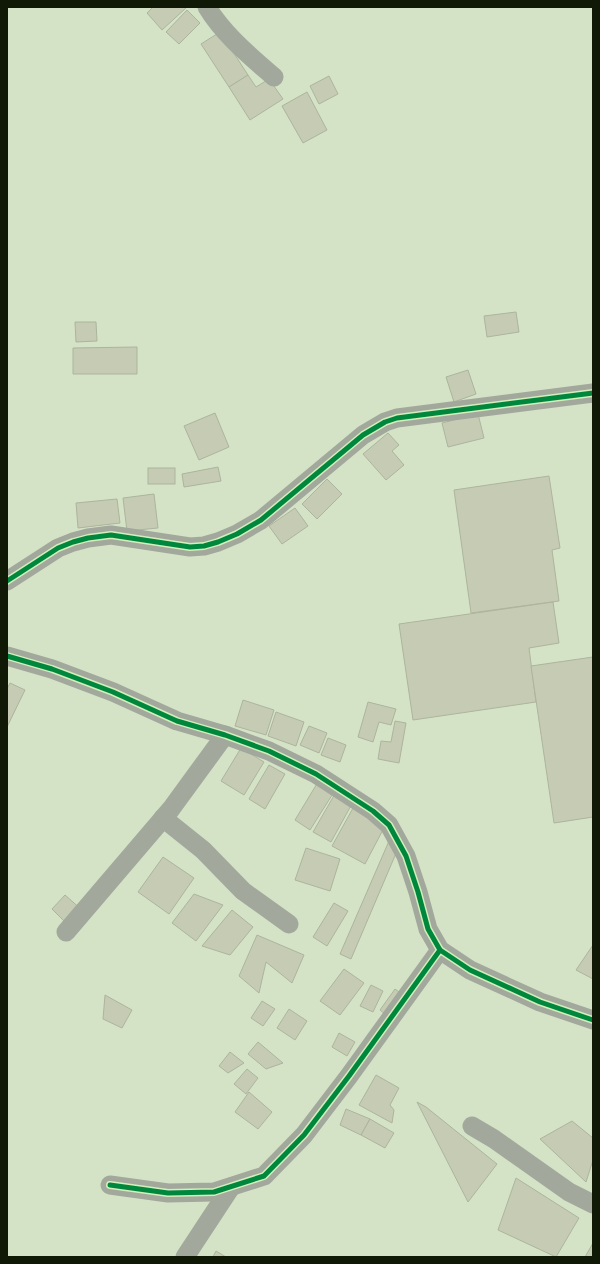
<svg xmlns="http://www.w3.org/2000/svg" width="600" height="1264" viewBox="0 0 600 1264" font-family="'IBM Plex Serif',serif">
<style>
.building{fill:#c5ccb3;stroke:#adb49d}
.lines{fill:none;stroke-linecap:round;stroke-linejoin:round}
.street{stroke:#a3a89d;stroke-width:19}
.cycleway-casing{stroke:#d3efba;stroke-width:8}
.cycleway{stroke:#00873e;stroke-width:5}
</style>
<rect width="100%" height="100%" fill="#d4e3c6"/>
<!-- building -->
<g class="building">
<polygon points="153,7 187,7 162,30 147,13"/>
<polygon points="187,10 200,23 179,44 166,32"/>
<polygon points="220,32 248,75 229,87 201,44"/>
<polygon points="248,75 256,87 269,79 283,99 250,120 229,87"/>
<polygon points="329,76 338,94 319,104 310,86"/>
<polygon points="307,92 327,130 303,143 282,106"/>
<polygon points="516,312 519,332 487,337 484,316"/>
<polygon points="75,322 96,322 97,341 76,342"/>
<polygon points="137,347 137,374 73,374 73,348"/>
<polygon points="468,370 476,394 454,402 446,377"/>
<polygon points="215,413 229,447 199,460 184,426"/>
<polygon points="478,414 484,438 448,447 442,423"/>
<polygon points="388,433 399,445 392,451 404,465 386,480 363,454"/>
<polygon points="218,467 221,481 184,487 182,474"/>
<rect x="148" y="468" width="27" height="16"/>
<polygon points="549,476 560,548 552,550 559,601 471,613 454,490"/>
<polygon points="327,479 342,494 317,519 302,504"/>
<polygon points="154,494 158,528 127,531 123,498"/>
<polygon points="117,499 120,523 78,528 76,503"/>
<polygon points="295,508 308,526 282,544 269,526"/>
<polygon points="553,602 559,643 529,648 536,702 413,720 399,624"/>
<polygon points="593,657 593,817 554,823 531,666"/>
<polygon points="10,683 25,690 7,727 7,689"/>
<polygon points="243,700 274,710 266,735 235,726"/>
<polygon points="368,702 396,709 391,725 379,722 373,742 358,737"/>
<polygon points="276,712 304,722 296,746 268,736"/>
<polygon points="395,721 406,723 399,763 378,759 381,741 391,742"/>
<polygon points="309,726 327,733 319,753 300,745"/>
<polygon points="328,738 346,745 340,762 321,755"/>
<polygon points="241,748 264,762 244,795 221,781"/>
<polygon points="269,765 285,774 265,809 249,799"/>
<polygon points="318,782 334,792 310,830 295,820"/>
<polygon points="336,792 353,802 331,842 313,832"/>
<polygon points="353,808 385,826 365,864 332,846"/>
<polygon points="389,841 397,851 351,959 340,954"/>
<polygon points="306,848 340,859 330,891 295,880"/>
<polygon points="163,857 194,878 169,914 138,892"/>
<polygon points="194,894 223,905 196,941 172,923"/>
<polygon points="65,895 82,910 68,925 52,909"/>
<polygon points="334,903 348,911 327,946 313,937"/>
<polygon points="232,910 253,927 230,955 202,946"/>
<polygon points="257,935 304,955 292,983 266,962 259,993 239,976"/>
<polygon points="593,945 593,979 576,970"/>
<polygon points="344,969 364,983 340,1015 320,1001"/>
<polygon points="371,985 383,991 373,1012 360,1006"/>
<polygon points="395,989 402,994 386,1015 380,1010"/>
<polygon points="105,995 132,1010 122,1028 103,1019"/>
<polygon points="262,1001 275,1009 263,1026 251,1018"/>
<polygon points="289,1009 307,1021 295,1040 277,1028"/>
<polygon points="339,1033 355,1042 347,1056 332,1047"/>
<polygon points="258,1042 283,1063 266,1069 248,1054"/>
<polygon points="230,1052 244,1063 228,1073 219,1066"/>
<polygon points="247,1069 258,1078 246,1094 234,1084"/>
<polygon points="376,1075 399,1088 390,1105 394,1110 392,1123 359,1105"/>
<polygon points="249,1092 272,1112 258,1129 235,1112"/>
<polygon points="417,1102 426,1107 497,1164 468,1202"/>
<polygon points="346,1109 370,1119 361,1135 340,1125"/>
<polygon points="370,1119 394,1133 385,1148 361,1135"/>
<polygon points="572,1121 593,1138 593,1160 586,1182 540,1139"/>
<polygon points="516,1178 579,1218 556,1257 498,1230"/>
<polygon points="593,1243 593,1257 585,1257"/>
<polygon points="216,1251 226,1257 213,1257"/>
</g>
<g class="lines">
<!-- street -->
<g class="street">
<path d="M207,7C224,35 250,56 274,77"/>
<polyline points="7,581 58,548 73,542 88,538 111,535 190,547 204,546 218,542 237,534 261,520 363,435 385,422 397,418 593,393"/>
<polyline points="7,656 52,669 113,692 177,721 225,735 269,751 316,774 373,811 389,825 406,856 418,892 428,929 440,950 470,970 540,1002 593,1020"/>
<polyline points="163,818 203,850 243,891 289,924"/>
<polyline points="66,932 171,809 225,735"/>
<polyline points="472,1126 494,1139 569,1192 593,1204"/>
<polyline points="110,1185 168,1193 214,1192 264,1176 304,1135 349,1076 440,950"/>
<polyline points="185,1257 231,1187"/>
</g>
<!-- cycleway casing -->
<g class="cycleway-casing">
<g id="cycleway">
<polyline points="7,581 58,548 73,542 88,538 111,535 190,547 204,546 218,542 237,534 261,520 363,435 385,422 397,418 593,393"/>
<polyline points="7,656 52,669 113,692 177,721 225,735 269,751 316,774 373,811 389,825 406,856 418,892 428,929 440,950 470,970 540,1002 593,1020"/>
<polyline points="110,1185 168,1193 214,1192 264,1176 304,1135 349,1076 440,950"/>
</g>
</g>
<!-- cycleway -->
<use href="#cycleway" class="cycleway"/>
</g>
<!-- border -->
<rect width="600" height="1264" fill="none" stroke="#0f1906" stroke-width="16"/>
</svg>
